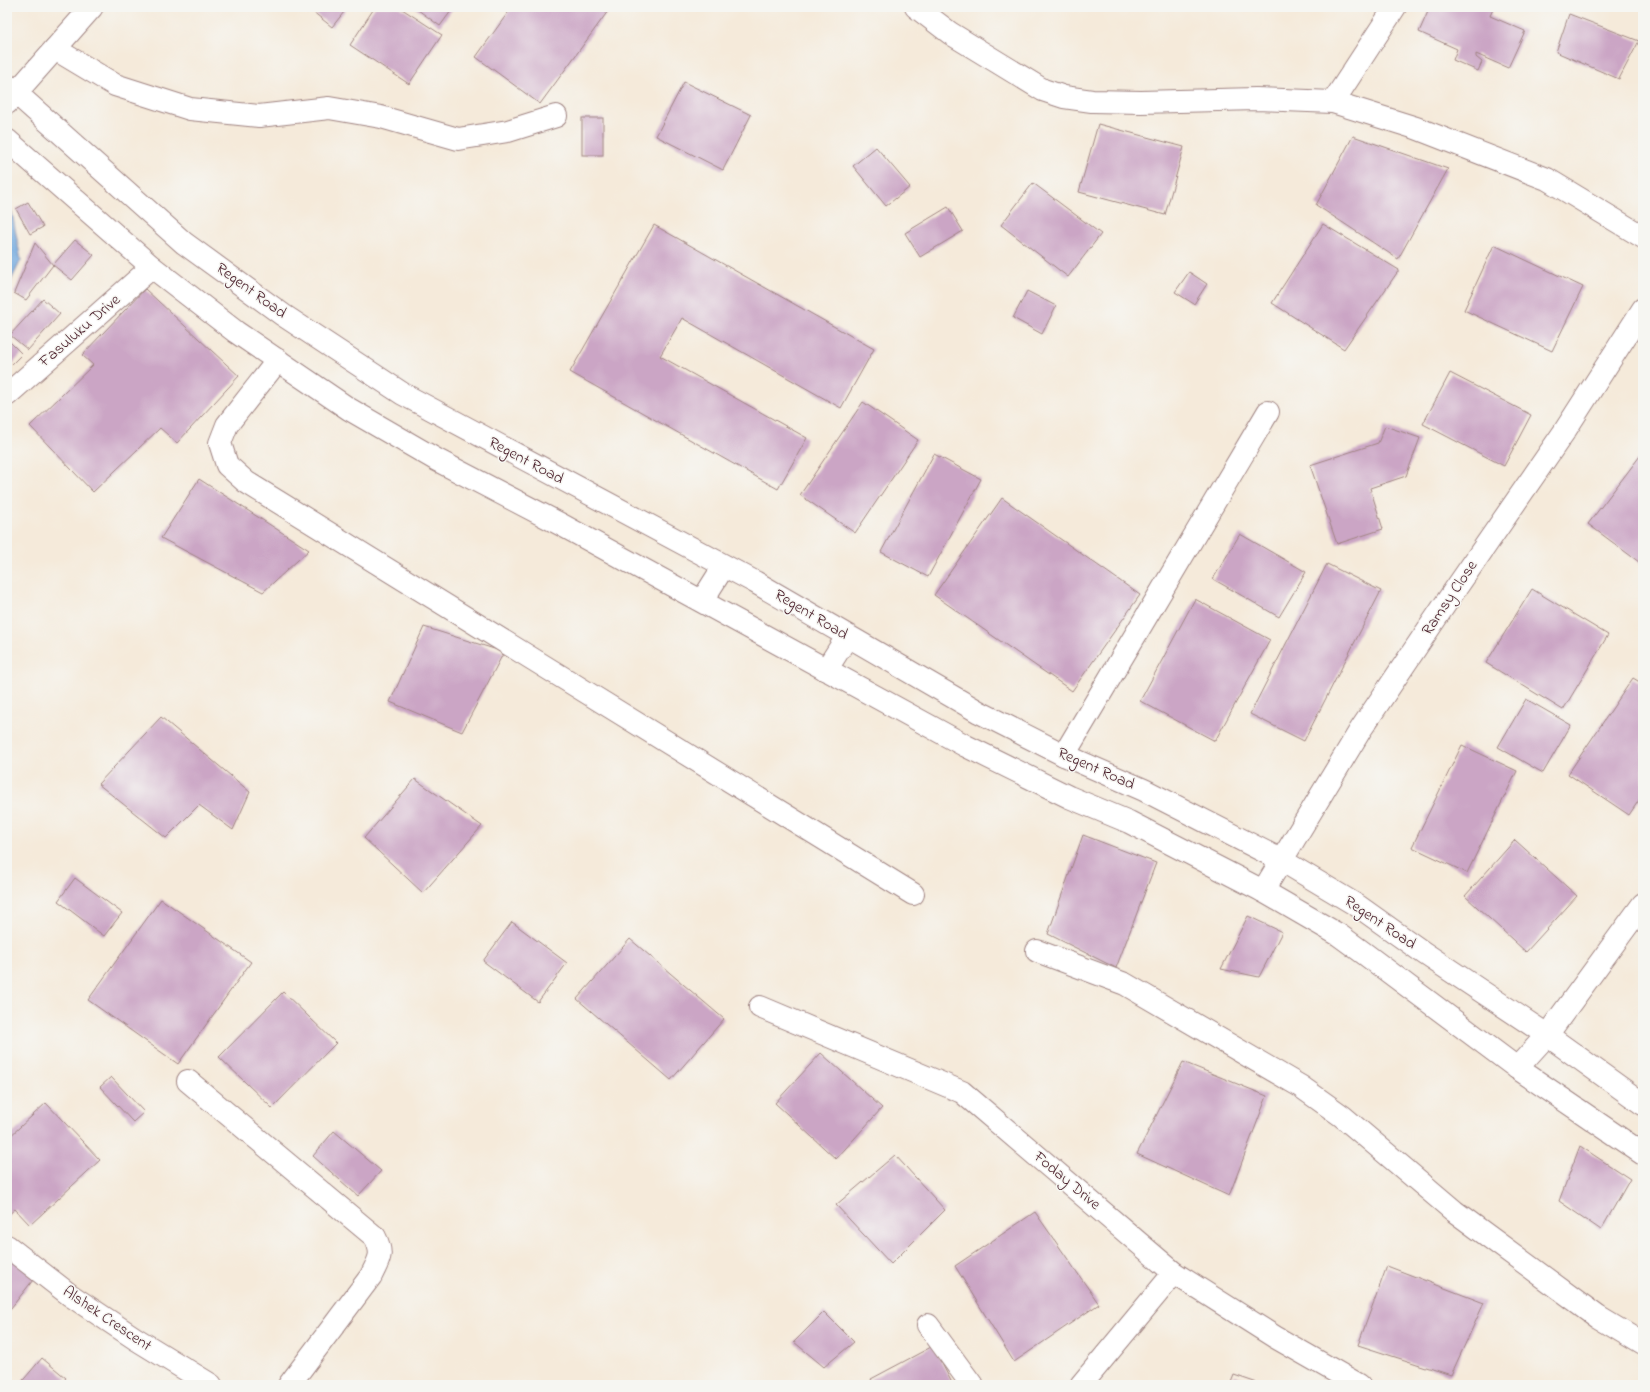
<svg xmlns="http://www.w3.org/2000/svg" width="1650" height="1392" viewBox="0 0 1650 1392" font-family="'Indie Flower',sans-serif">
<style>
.water{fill:#6fa7de;stroke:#5c6384}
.building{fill:#cba5c5}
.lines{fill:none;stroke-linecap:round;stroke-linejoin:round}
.minor-casing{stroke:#a08482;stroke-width:24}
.primary-casing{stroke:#a08482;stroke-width:24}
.minor{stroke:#fff;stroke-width:22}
.primary{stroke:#fff;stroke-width:22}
.labels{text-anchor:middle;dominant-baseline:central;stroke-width:3;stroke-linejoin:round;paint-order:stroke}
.street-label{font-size:16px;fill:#4a1f2b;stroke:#f6f6f2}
</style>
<rect width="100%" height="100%" fill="#f6f6f2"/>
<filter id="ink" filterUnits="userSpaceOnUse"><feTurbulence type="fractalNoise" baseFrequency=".025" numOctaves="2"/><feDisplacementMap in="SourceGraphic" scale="8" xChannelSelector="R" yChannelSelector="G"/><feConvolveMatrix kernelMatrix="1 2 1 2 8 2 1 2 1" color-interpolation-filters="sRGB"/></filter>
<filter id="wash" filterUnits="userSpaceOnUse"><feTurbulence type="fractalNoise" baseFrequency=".012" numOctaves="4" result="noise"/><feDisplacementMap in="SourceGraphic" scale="16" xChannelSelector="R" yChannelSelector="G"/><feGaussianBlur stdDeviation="0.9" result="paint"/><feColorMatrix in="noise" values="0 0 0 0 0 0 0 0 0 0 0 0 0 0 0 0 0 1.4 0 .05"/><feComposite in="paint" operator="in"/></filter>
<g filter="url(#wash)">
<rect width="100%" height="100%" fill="#f5eada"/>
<!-- water -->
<polygon class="water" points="7,200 12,213 21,260 7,289"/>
<g id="blocks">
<!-- building -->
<g class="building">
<polygon points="307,7 348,7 332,27"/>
<polygon points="375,7 399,7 442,35 409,84 350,45"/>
<polygon points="414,7 454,7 440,26"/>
<polygon points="512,7 611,7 540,104 476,57"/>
<polygon points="1430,7 1494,7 1490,16 1525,31 1508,68 1476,54 1476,57 1482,62 1478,71 1453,60 1457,49 1419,32"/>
<polygon points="1569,14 1639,41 1619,79 1556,52"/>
<polygon points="684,82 751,115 723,170 656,136"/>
<rect x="582" y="118" width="21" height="37"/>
<polygon points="1098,124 1184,147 1165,215 1079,192"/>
<polygon points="1353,136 1448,169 1398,259 1316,205"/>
<polygon points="876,147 910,187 886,206 853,166"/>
<polygon points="1033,183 1101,234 1068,277 1001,225"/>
<polygon points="28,202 43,227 30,234 16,209"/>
<polygon points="948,207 963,231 920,257 905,233"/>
<polygon points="1323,224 1399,270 1344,349 1272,303"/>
<polygon points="654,225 874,349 841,408 682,318 660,356 807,438 778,489 570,372"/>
<polygon points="75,240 94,255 72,280 53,265"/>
<polygon points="35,243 53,265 26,300 14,293"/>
<polygon points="1494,245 1583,287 1552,351 1464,310"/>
<polygon points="1189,272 1207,284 1194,304 1175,292"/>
<polygon points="145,289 239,376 177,443 160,428 93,492 30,426 93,365 82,355"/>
<polygon points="1027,291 1056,306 1042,334 1013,318"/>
<polygon points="43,299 60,314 28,350 10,335"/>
<polygon points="9,341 22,354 7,369 7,343"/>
<polygon points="1450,373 1531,415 1504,466 1423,424"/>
<polygon points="863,402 918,440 855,533 800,495"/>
<polygon points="1385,426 1420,438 1406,476 1370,488 1383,529 1337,544 1310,465 1378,443"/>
<polygon points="934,454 981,479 928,577 881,552"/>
<polygon points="1640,456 1643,458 1643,565 1588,524"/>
<polygon points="199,479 309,550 263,592 161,538"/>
<polygon points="1002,498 1140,595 1072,691 934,595"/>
<polygon points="1240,534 1306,572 1279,617 1213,579"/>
<polygon points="1327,564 1381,591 1304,741 1250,714"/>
<polygon points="1532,589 1608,635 1563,710 1486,663"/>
<polygon points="1195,599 1270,640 1215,741 1140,701"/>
<polygon points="424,627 504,652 462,732 390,702"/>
<polygon points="1633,678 1643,684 1643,794 1629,815 1568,774"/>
<polygon points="1526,699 1571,725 1543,773 1498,747"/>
<polygon points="161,717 250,792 233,830 199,805 166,838 98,784"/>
<polygon points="1462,745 1517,771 1467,873 1412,847"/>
<polygon points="415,779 482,826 423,893 364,838"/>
<polygon points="1083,835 1156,863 1116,968 1048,934"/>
<polygon points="1515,840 1577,896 1526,952 1465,896"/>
<polygon points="75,878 122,913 104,936 58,901"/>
<polygon points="161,899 251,962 178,1064 88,1000"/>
<polygon points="1248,916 1282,932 1259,977 1221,969"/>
<polygon points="512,922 567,963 538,1002 483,961"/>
<polygon points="630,939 724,1019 671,1080 577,999"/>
<polygon points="283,992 336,1043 272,1108 219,1057"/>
<polygon points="1643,1005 1643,1013 1639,1010"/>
<polygon points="821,1053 882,1108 836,1159 775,1103"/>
<polygon points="1183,1062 1267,1096 1229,1196 1137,1154"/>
<polygon points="111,1077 144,1112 133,1122 100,1087"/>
<polygon points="46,1103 100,1160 30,1225 15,1209 7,1216 7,1139"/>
<polygon points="334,1131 381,1171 358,1196 313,1156"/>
<polygon points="1580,1146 1630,1179 1601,1230 1559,1201"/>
<polygon points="895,1155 945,1210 891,1264 836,1205"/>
<polygon points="1035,1212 1099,1304 1014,1362 955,1266"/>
<polygon points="7,1252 37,1275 7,1313"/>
<polygon points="1387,1266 1484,1303 1451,1375 1358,1345"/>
<polygon points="824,1312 854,1342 824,1367 794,1342"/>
<polygon points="933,1346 953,1385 874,1385 871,1379"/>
<polygon points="42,1358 66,1378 60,1385 19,1385"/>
<polygon points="1234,1375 1263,1385 1230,1385"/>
</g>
</g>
</g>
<g filter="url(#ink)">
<use href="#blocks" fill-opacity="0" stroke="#a08482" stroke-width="1"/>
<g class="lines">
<!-- minor casing -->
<g class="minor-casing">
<g id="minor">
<polyline points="916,7 950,33 1043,90 1064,97 1092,101 1141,102 1256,99 1333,102 1416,128 1547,179 1643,237"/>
<polyline points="55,49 115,85 190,109 259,116 329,108 381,117 458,139 508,131 556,116"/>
<polyline points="1333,102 1395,7"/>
<polyline points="7,103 92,7"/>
<polyline points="278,360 227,425 220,443 227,465 246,482 913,894"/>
<polyline points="7,395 152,267"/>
<polyline points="1064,755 1268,412"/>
<polyline points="1263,891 1361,729 1452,594 1564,432 1643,309"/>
<polyline points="1037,951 1125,984 1300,1086 1342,1116 1454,1211 1598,1317 1643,1344"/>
<polyline points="760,1007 962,1092 1174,1273 1275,1337 1359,1385"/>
<polyline points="1517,1068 1547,1035 1643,904"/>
<path d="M188,1081L375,1237C384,1255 379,1259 371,1276L289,1385"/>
<polyline points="7,1246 70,1295 136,1339 211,1385"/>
<polyline points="928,1325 972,1385"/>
<polyline points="1081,1385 1174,1273"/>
</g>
</g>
<!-- primary casing -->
<g class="primary-casing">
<g id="primary">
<polyline points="7,85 184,243 283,315 403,394 755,582 979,712 1064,755 1144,790 1281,860 1358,906 1424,953 1547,1035 1643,1104"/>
<polyline points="7,140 152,267 236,332 349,409 437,460 560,524 966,746 1069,797 1129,822 1263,891 1339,935 1365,954 1517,1068 1643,1154"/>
<polyline points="702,601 724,566"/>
<polyline points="826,670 847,637"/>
</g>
</g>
<!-- minor -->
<use href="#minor" class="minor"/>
<!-- primary -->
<use href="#primary" class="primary"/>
</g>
</g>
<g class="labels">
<!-- street labels -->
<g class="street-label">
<text transform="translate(251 291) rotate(36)">Regent Road</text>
<text transform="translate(80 331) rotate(-41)">Fasuluku Drive</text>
<text transform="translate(526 461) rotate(28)">Regent Road</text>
<text transform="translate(1450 598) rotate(-56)">Ramsy Close</text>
<text transform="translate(811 615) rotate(31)">Regent Road</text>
<text transform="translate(1096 769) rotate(24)">Regent Road</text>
<text transform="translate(1380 923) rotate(34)">Regent Road</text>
<text transform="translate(1067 1181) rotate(40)">Foday Drive</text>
<text transform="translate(107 1319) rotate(34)">Alshek Crescent</text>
</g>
</g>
<!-- margin -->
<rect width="1650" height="1392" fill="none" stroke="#f6f6f2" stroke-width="24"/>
</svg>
